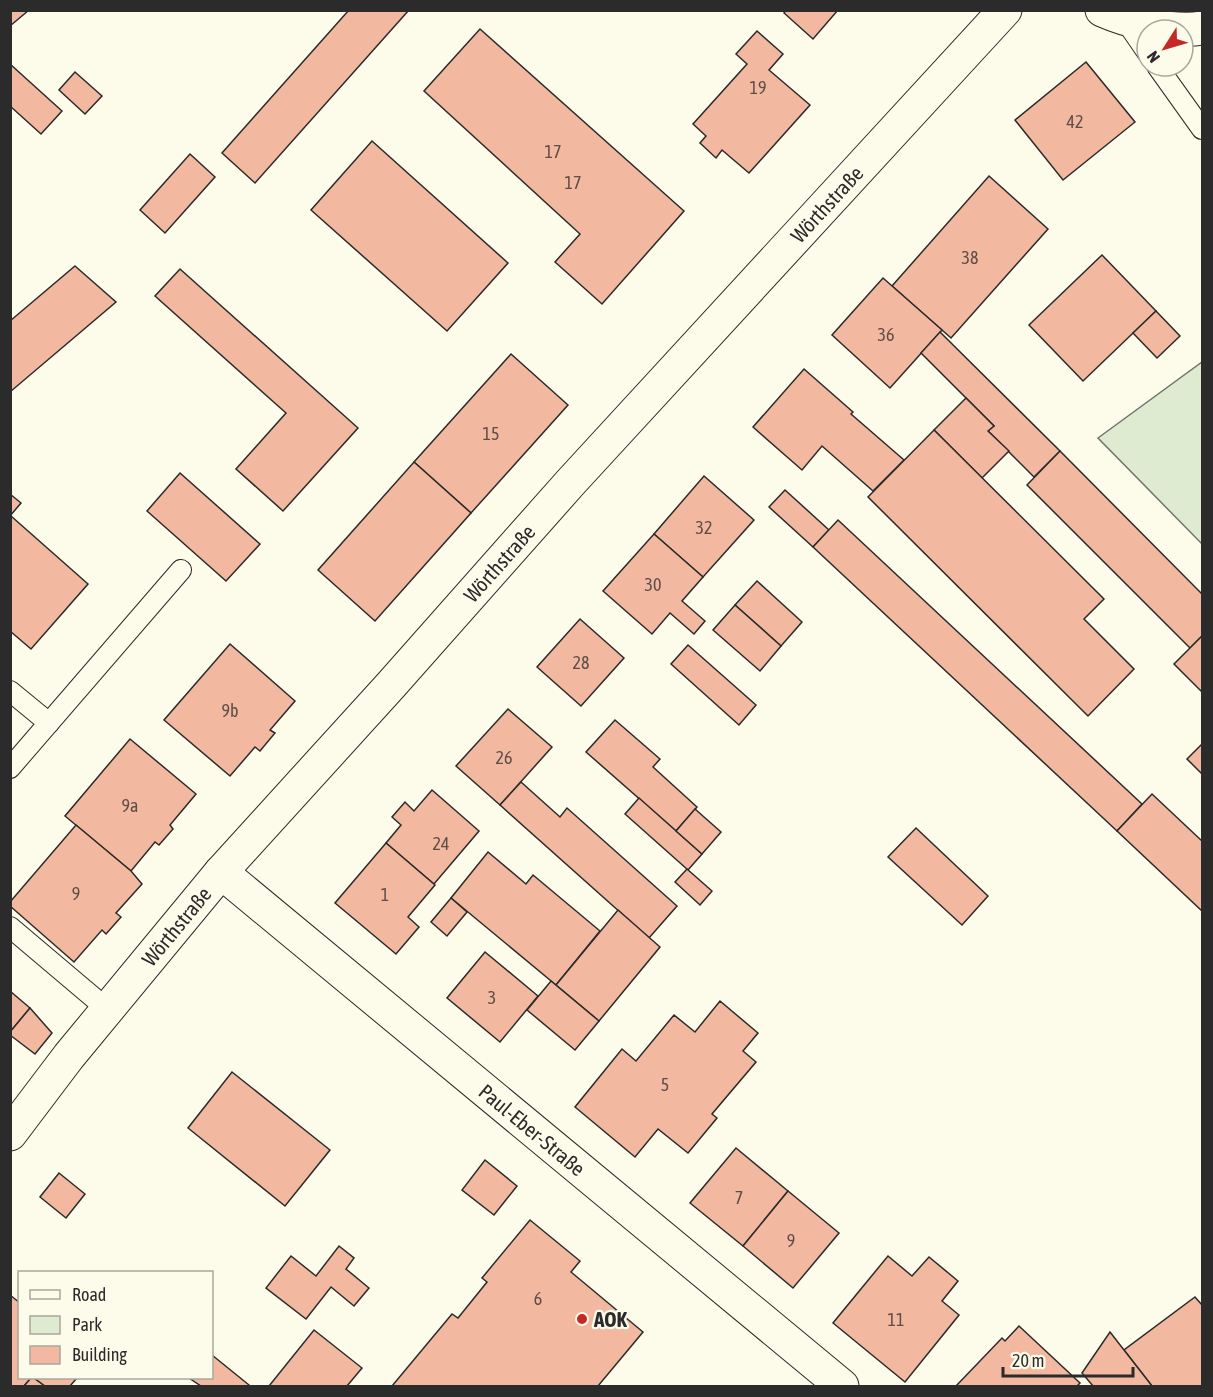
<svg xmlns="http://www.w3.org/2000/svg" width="1213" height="1397" viewBox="0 0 1213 1397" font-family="'Asap Condensed',sans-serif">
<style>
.green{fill:#deebd1;stroke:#74746e;stroke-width:1.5}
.building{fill:#f2b8a0;stroke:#2b2b2b;stroke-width:1.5}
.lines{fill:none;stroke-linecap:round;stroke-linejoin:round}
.service-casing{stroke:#2b2b2b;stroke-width:22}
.minor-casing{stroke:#2b2b2b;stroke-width:35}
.service{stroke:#fdfbea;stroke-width:20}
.minor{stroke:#fdfbea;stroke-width:33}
.poi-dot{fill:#c62828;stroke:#fdfbea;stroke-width:2}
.labels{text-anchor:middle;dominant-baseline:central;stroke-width:4.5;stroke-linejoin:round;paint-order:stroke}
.number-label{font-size:18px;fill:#5d4e48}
.street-label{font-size:21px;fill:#2b2b2b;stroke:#fdfbea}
.poi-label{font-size:21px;font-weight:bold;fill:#2b2b2b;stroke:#fdfbea;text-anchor:start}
</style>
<rect width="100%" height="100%" fill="#fdfbea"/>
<!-- green -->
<polygon class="green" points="1202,362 1202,544 1098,438"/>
<!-- building -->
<g class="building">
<polygon points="10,10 29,10 10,26"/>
<polygon points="349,10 409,10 255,183 222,153"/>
<polygon points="786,10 838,10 813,39 784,13"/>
<polygon points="480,29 684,211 602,304 555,262 580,234 424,91"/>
<polygon points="757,31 783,54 769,70 810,105 749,173 722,150 716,158 700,143 706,136 693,124 747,64 736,54"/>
<polygon points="1086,62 1135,122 1063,180 1015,120"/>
<polygon points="10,64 62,111 41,134 10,106"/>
<polygon points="75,72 102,96 85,114 59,90"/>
<polygon points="372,141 508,263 447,331 311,210"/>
<polygon points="190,154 215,177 165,233 140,210"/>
<polygon points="989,176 1048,229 951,338 892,286"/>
<polygon points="1102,255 1156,311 1083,381 1029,325"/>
<polygon points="75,266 116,302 10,392 10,321"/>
<polygon points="180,269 358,428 283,511 236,469 286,413 155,296"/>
<polygon points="883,278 942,330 890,388 832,335"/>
<polygon points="1156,311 1180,336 1157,358 1133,333"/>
<polygon points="940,332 1060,451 1034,477 988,431 994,426 921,353"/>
<polygon points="511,354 568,405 471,513 414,462"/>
<polygon points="804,369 853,412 851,414 904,460 873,491 822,446 802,470 753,427"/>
<polygon points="966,398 994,426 988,431 1009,451 982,478 934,430"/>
<polygon points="934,430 1104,599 1084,619 1134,669 1088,716 868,497"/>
<polygon points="1060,451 1202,594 1202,636 1190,648 1027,485"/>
<polygon points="414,462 471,513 375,621 318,570"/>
<polygon points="180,473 260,544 226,581 147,511"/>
<polygon points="704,476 754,520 703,577 654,534"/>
<polygon points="785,490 829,530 813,547 769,507"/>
<polygon points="10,494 21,503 10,516"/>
<polygon points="11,516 88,584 31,649 10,631"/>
<polygon points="838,520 1142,804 1117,831 813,547"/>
<polygon points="654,534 703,577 682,601 705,621 694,634 670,613 652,634 603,591"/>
<polygon points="757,581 802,622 781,646 735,605"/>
<polygon points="735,605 781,646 760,671 713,630"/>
<polygon points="580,619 624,658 581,706 537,667"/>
<polygon points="1202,636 1202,692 1174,664"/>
<polygon points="230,644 295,701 270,730 275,733 260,751 255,747 230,776 164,720"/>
<polygon points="688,645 756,705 739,725 671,664"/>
<polygon points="508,709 552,747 500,805 456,766"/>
<polygon points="615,720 660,759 653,767 697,807 676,831 586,752"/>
<polygon points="130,739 196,794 170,825 173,829 159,845 155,842 131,871 65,816"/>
<polygon points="1202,744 1202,774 1187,759"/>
<polygon points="521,782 560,817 567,808 677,906 649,938 500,805"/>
<polygon points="432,790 479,831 434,884 386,843 401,825 392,817 405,802 414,811"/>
<polygon points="1152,794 1202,841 1202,911 1117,831"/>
<polygon points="639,798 702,854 688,870 625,814"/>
<polygon points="695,809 721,832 702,854 676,831"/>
<polygon points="76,825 131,871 142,884 116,913 121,917 106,934 102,930 74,962 10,906 10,902"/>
<polygon points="916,828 988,896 962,925 888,857"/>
<polygon points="386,843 435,885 408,917 419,927 396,954 335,903"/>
<polygon points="488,852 526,884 533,875 600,931 556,985 451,898"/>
<polygon points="687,869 712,891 700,905 675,882"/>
<polygon points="451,898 467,912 447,936 431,922"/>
<polygon points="618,910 660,947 599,1021 556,985"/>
<polygon points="485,952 538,996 500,1042 447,998"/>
<polygon points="551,981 599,1021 575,1050 527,1010"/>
<polygon points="10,991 30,1008 10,1032"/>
<polygon points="720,1001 758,1033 743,1051 756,1062 712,1114 717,1118 688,1153 658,1129 635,1157 575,1107 622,1049 636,1061 674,1015 695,1032"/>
<polygon points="30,1008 52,1033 35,1054 10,1035 10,1032"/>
<polygon points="232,1072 330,1150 285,1206 188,1128"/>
<polygon points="736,1148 788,1191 743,1246 690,1203"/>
<polygon points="485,1160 517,1186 494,1215 462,1190"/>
<polygon points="59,1173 85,1194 66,1218 40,1197"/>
<polygon points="788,1191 839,1233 793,1288 743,1246"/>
<polygon points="530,1220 580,1261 571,1272 643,1332 598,1386 392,1386 452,1314 458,1318 487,1282 482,1278"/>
<polygon points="339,1246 354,1258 346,1269 369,1288 354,1306 331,1287 306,1319 266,1288 291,1256 316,1276"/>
<polygon points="888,1256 912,1276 929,1257 958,1281 942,1301 959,1315 905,1382 833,1323"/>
<polygon points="10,1295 20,1303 20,1378 31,1378 24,1386 10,1386"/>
<polygon points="1195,1297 1202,1305 1202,1386 1152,1386 1124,1350"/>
<polygon points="1019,1326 1080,1383 1077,1386 956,1386 1002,1338 1005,1341"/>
<polygon points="314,1330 362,1368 347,1386 269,1386"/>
<polygon points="1110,1332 1152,1386 1093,1386 1082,1373"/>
<polygon points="212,1355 249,1385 248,1386 201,1386 189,1378 212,1378"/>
<polygon points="31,1378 34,1378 45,1386 24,1386"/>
<polygon points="34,1378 77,1378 70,1386 45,1386"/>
</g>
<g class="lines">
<!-- service casing -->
<g class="service-casing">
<g id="service">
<polyline points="1125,20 1147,52"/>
<polyline points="1157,66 1202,129"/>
<polyline points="10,691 49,723"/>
<polyline points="10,768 181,570"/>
<polyline points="10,927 107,1009"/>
</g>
</g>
<!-- minor casing -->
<g class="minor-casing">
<g id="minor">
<path d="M1102,10C1129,22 1174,33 1202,28"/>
<path id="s1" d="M221,872L842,1386"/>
<path id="s2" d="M10,1134L69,1056L221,872L391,685L570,483L1005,10"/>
</g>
</g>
<!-- service -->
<use href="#service" class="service"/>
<!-- minor -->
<use href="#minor" class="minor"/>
</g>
<!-- markers -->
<circle class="poi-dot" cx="582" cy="1319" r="6"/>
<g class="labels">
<!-- number labels -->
<g class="number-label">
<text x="758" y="87">19</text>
<text x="1075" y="121">42</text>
<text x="553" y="151">17</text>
<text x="573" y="182">17</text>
<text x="970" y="257">38</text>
<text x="886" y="334">36</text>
<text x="491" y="433">15</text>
<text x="704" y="527">32</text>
<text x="653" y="584">30</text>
<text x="581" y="662">28</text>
<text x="230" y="710">9b</text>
<text x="504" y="757">26</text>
<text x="130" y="805">9a</text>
<text x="441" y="843">24</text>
<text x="76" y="893">9</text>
<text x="385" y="894">1</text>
<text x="492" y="997">3</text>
<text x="665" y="1084">5</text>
<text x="739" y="1197">7</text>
<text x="791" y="1240">9</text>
<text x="538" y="1298">6</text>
<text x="896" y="1319">11</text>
</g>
<!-- street labels -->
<g class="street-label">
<text stroke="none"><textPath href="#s2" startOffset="1238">Wörthstraße</textPath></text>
<text stroke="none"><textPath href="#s2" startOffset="752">Wörthstraße</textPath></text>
<text stroke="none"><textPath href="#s2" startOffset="266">Wörthstraße</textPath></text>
<text stroke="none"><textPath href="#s1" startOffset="404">Paul-Eber-Straße</textPath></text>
</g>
<!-- poi labels -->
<g class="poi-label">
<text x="594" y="1319">AOK</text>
</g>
</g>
<!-- border -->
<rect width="1213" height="1397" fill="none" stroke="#2b2b2b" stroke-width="24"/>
<!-- legend -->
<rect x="18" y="1271" width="195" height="108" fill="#fdfbea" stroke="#a9a89e" stroke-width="1.5"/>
<rect x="30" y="1290" width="30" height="9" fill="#fdfbea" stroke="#a9a89e" stroke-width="1.5"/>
<text x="72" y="1301" font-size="18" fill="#2b2b2b">Road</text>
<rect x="30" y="1316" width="30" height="18" fill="#deebd1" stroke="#a9a89e" stroke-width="1.5"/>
<text x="72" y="1331" font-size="18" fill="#2b2b2b">Park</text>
<rect x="30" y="1346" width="30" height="18" fill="#f2b8a0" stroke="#a9a89e" stroke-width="1.5"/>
<text x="72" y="1361" font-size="18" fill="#2b2b2b">Building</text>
<!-- north arrow -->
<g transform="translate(1165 48) rotate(233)"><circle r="28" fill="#fdfbea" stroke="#a9a89e" stroke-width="1.5"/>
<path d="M0-4.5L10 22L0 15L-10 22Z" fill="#c62828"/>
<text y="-9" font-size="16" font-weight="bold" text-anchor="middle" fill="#2b2b2b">N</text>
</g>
<!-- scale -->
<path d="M1003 1367v9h130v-9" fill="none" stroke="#2b2b2b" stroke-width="3"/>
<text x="1012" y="1367" font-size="18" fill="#2b2b2b" stroke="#fdfbea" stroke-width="4.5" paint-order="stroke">20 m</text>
</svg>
